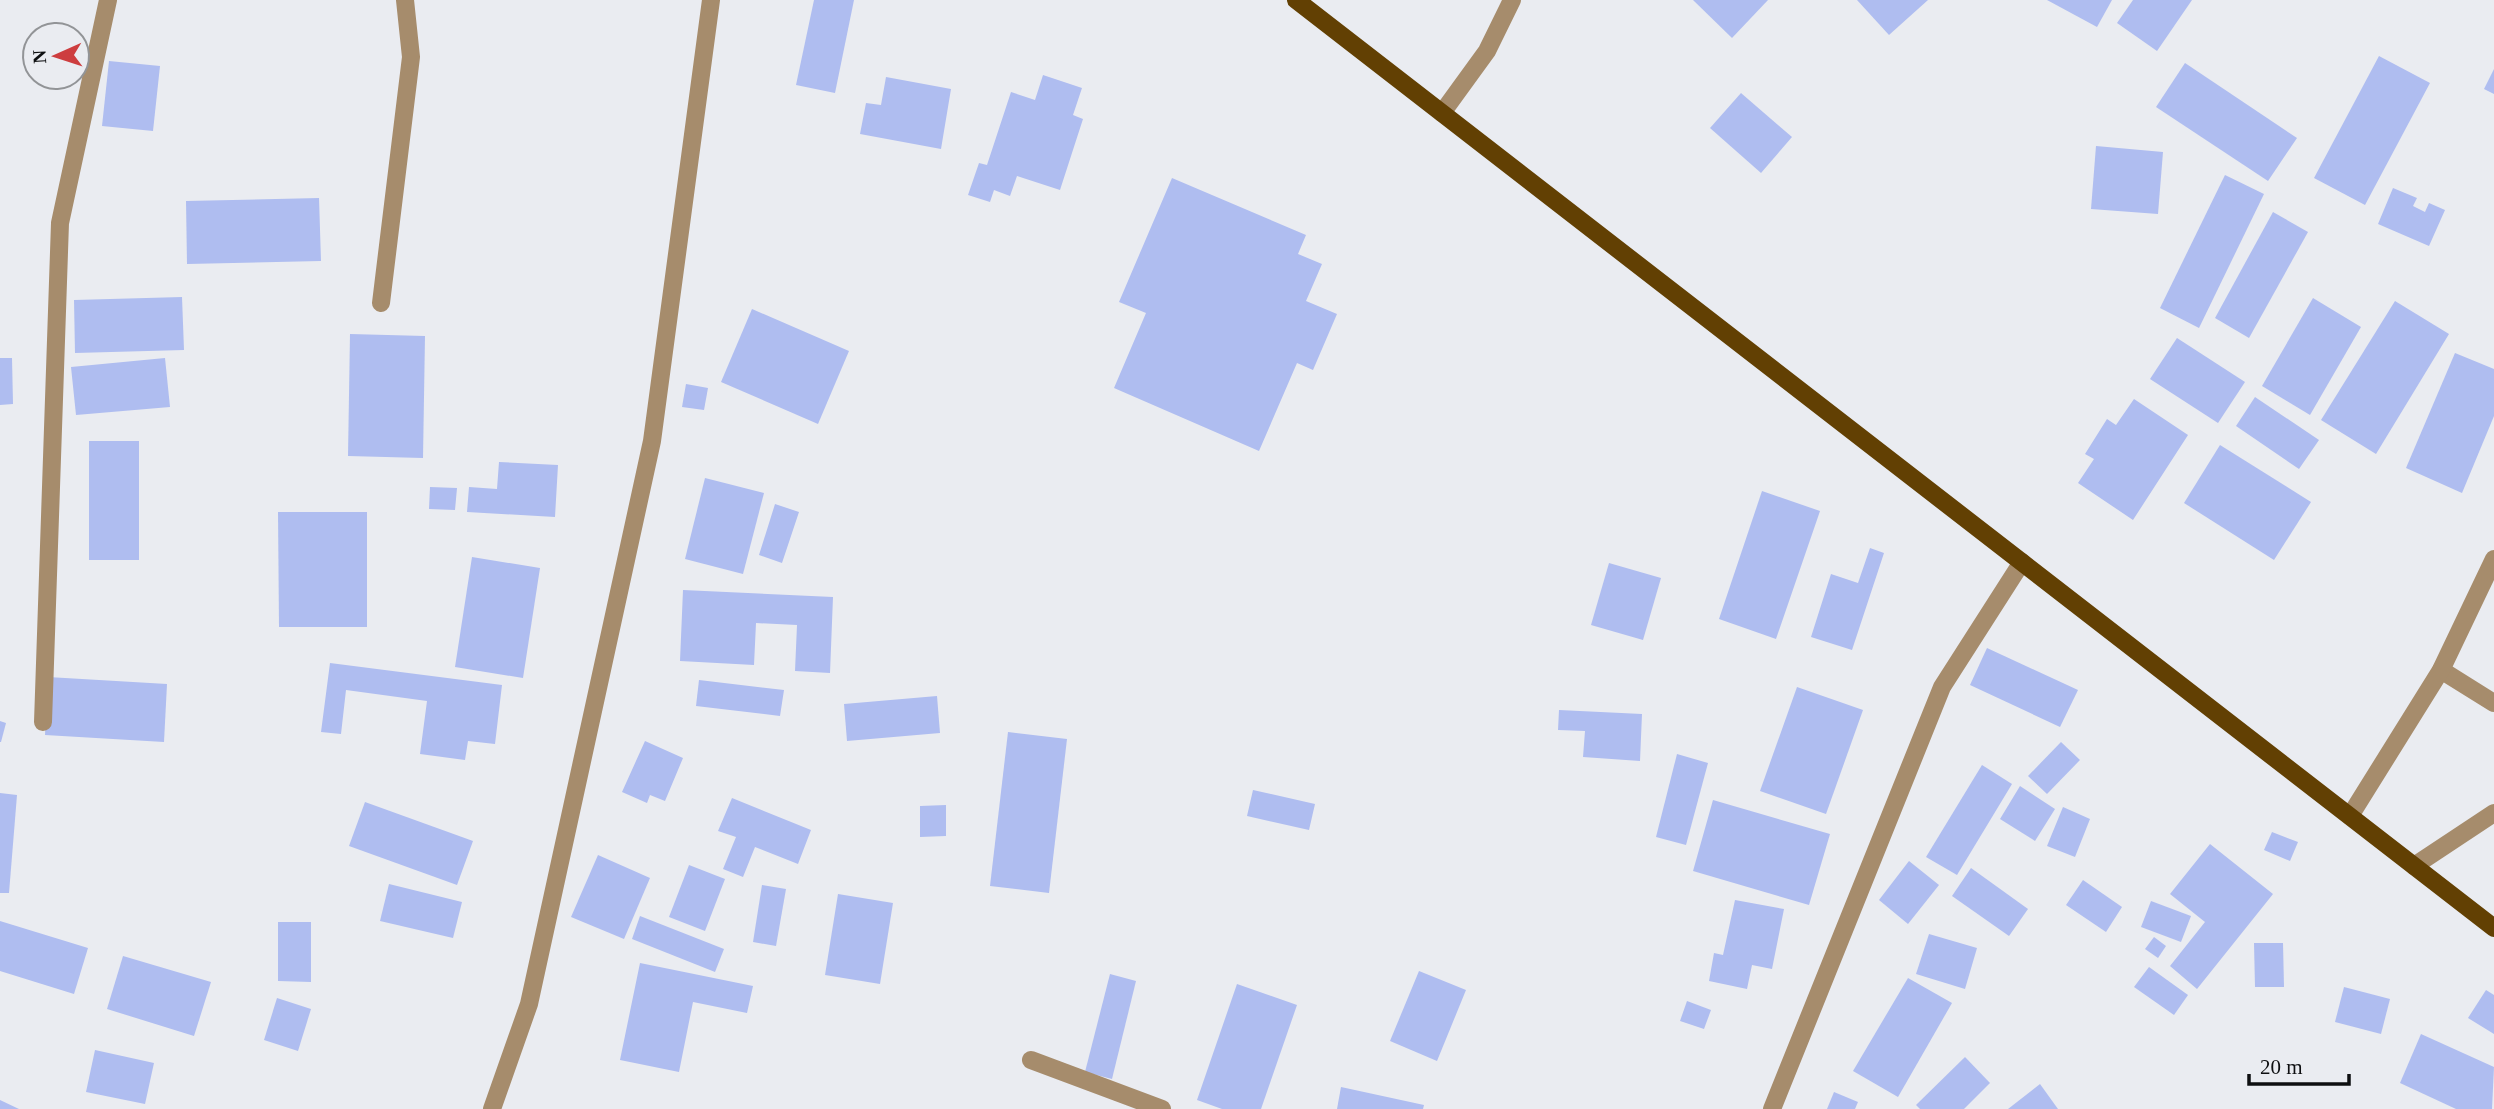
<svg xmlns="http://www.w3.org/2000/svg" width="2494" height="1109" viewBox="0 0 2494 1109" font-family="'Times New Roman',serif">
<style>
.building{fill:#afbdf0}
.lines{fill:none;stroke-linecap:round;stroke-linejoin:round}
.street{stroke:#a68c6c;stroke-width:18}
.primary{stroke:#624003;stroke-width:18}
</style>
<rect width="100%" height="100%" fill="#eaecf1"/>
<!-- building -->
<g class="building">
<polygon points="814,0 854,0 835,93 796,85"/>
<polygon points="1693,0 1768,0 1732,38"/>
<polygon points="1857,0 1928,0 1889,35"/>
<polygon points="2047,0 2112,0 2097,27"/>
<polygon points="2133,0 2192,0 2157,51 2117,23"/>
<polygon points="2379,56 2430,83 2365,205 2314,178"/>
<polygon points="109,61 160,66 153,131 102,126"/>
<polygon points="2185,63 2297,138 2268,181 2156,107"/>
<polygon points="2494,69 2494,94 2484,89"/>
<polygon points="1043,75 1082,88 1073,115 1083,119 1060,190 1017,176 1010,196 994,190 990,202 968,195 979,163 987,165 1011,92 1035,100"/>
<polygon points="886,77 951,89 941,149 860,134 866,103 881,105"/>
<polygon points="1741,93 1792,137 1761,173 1710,128"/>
<polygon points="2096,146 2163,152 2158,214 2091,209"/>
<polygon points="2225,175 2264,194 2199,328 2160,308"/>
<polygon points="1172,178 1306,235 1298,254 1322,264 1306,301 1337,314 1313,370 1297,363 1259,451 1114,388 1146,313 1119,302"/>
<polygon points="2393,188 2417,198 2413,206 2425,212 2429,203 2445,210 2429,246 2378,224"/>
<polygon points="319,198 321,261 187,264 186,201"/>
<polygon points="2273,212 2308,232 2249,338 2215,318"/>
<polygon points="182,297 184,350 75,353 74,300"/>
<polygon points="2313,298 2361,327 2310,415 2262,386"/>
<polygon points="2395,301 2449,334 2376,454 2321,420"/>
<polygon points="752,309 849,351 818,424 721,382"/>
<polygon points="350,334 425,336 423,458 348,456"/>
<polygon points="2177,338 2245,382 2218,423 2150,379"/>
<polygon points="2455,353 2494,369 2494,416 2462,493 2406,468"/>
<polygon points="0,358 12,358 13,404 0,405"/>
<polygon points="165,358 170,407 76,415 71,367"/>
<polygon points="686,384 708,388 704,410 682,407"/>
<polygon points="2255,397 2319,440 2299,469 2236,426"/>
<polygon points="2134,399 2188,435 2133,520 2078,483 2094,459 2085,454 2107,419 2116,425"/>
<rect x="89" y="441" width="50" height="119"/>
<polygon points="2220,445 2311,502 2274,560 2184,503"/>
<polygon points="499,462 558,465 555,517 467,512 469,487 497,489"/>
<polygon points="705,478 764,493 743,574 685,559"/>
<polygon points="430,487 457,488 455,510 429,509"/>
<polygon points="1762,491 1820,511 1776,639 1719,619"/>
<polygon points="775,504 799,512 782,563 759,555"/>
<polygon points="278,512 367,512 367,627 279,627"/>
<polygon points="1870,548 1884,553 1852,650 1811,637 1831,574 1858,583"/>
<polygon points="472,557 540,568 523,678 455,667"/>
<polygon points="1609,563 1661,578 1643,640 1591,625"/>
<polygon points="683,590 833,597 830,673 795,671 797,625 756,623 754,665 680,661"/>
<polygon points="1987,648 2078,690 2060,727 1970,685"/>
<polygon points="330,663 502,685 495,744 468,741 465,760 420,754 427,701 346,690 341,734 321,732"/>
<polygon points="48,677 167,684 164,742 45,735"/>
<polygon points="699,680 784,690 780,716 696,706"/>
<polygon points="1797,687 1863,710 1826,814 1760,791"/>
<polygon points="937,696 940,733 847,741 844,704"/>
<polygon points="1559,710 1642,714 1640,761 1583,757 1585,731 1558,730"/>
<polygon points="0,721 6,723 1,742 0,742"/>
<polygon points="1008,732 1067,739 1049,893 990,886"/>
<polygon points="645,741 683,758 665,801 650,795 647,803 622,792"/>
<polygon points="2061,742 2080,760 2047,794 2028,776"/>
<polygon points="1677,754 1708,763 1686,845 1656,837"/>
<polygon points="1982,765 2012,784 1957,875 1926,857"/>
<polygon points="2020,786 2055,809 2035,841 2000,819"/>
<polygon points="1253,790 1315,804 1309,830 1247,816"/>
<polygon points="0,793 17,795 9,893 0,893"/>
<polygon points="732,798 811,830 798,864 755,847 743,877 723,869 736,837 718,831"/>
<polygon points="1713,800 1830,834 1809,905 1693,871"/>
<polygon points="365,802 473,841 457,885 349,846"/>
<polygon points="946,805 946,836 920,837 920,806"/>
<polygon points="2063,807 2090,819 2075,857 2047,846"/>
<polygon points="2272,832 2298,842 2290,861 2264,850"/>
<polygon points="2210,844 2273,894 2197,989 2170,966 2205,922 2170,894"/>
<polygon points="598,855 650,878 624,939 571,917"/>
<polygon points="1909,861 1939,885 1908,924 1879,900"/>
<polygon points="689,865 725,879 705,931 669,917"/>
<polygon points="1971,868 2028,909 2009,936 1952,896"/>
<polygon points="2083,880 2122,907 2106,932 2066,905"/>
<polygon points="389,884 462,902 453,938 380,921"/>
<polygon points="762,885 786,889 776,946 753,942"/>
<polygon points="838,894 893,903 880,984 825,975"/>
<polygon points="1735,900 1784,909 1772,969 1752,965 1747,989 1709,981 1714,953 1723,955"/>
<polygon points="2151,901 2191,916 2181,942 2141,927"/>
<polygon points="640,916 724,949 715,972 632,939"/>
<polygon points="0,921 88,948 74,994 0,971"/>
<polygon points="278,922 311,922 311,982 278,981"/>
<polygon points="1929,934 1977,948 1965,989 1916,974"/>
<polygon points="2154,937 2166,946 2158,958 2145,949"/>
<polygon points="2254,943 2283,943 2284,987 2255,987"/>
<polygon points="123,956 211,982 194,1036 107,1009"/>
<polygon points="640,963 753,986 747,1013 693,1002 679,1072 620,1060"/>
<polygon points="2149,967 2188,995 2174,1015 2134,987"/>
<polygon points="1419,971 1466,990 1437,1061 1390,1041"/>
<polygon points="1110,974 1136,981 1112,1079 1085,1072"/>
<polygon points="1908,978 1952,1003 1898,1097 1853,1071"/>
<polygon points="1237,984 1297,1005 1261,1109 1222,1109 1197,1100"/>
<polygon points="2344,987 2390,999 2381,1034 2335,1022"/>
<polygon points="2486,990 2494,995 2494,1034 2468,1018"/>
<polygon points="277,998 311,1009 298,1051 264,1040"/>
<polygon points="1687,1001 1711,1010 1704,1029 1680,1021"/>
<polygon points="2421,1034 2494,1067 2492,1109 2456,1109 2400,1083"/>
<polygon points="95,1050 154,1063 145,1104 86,1092"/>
<polygon points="1965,1057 1990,1083 1964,1109 1920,1109 1916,1105"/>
<polygon points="2040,1084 2058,1109 2008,1109"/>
<polygon points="1341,1087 1424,1105 1423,1109 1337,1109"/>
<polygon points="1834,1092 1858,1102 1855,1109 1827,1109"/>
<polygon points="0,1100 19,1109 0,1109"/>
</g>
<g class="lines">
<!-- street -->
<g class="street">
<polyline points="1442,113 1487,51 1512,0"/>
<polyline points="381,303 411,57 405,0"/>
<polyline points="2441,670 2494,703"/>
<polyline points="43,722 60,223 108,0"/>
<polyline points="2350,816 2441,670 2494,559"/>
<polyline points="2414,866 2494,813"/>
<polyline points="1031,1060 1162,1109"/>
<polyline points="492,1109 529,1004 652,441 711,0"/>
<polyline points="1772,1109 1942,687 2022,562"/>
</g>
<!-- primary -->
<polyline class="primary" points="1296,0 2494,928"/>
</g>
<!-- north arrow -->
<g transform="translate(56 56) rotate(267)"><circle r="33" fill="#eaecf1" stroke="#929497" stroke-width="2"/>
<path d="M0-5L12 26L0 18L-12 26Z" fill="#cd3d3f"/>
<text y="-10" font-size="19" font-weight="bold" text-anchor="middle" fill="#0e0f11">N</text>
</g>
<!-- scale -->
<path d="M2249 1074v10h100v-10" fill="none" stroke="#0e0f11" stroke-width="3.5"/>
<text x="2260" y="1074" font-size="21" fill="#0e0f11" stroke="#eaecf1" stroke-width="5" paint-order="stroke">20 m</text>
</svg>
